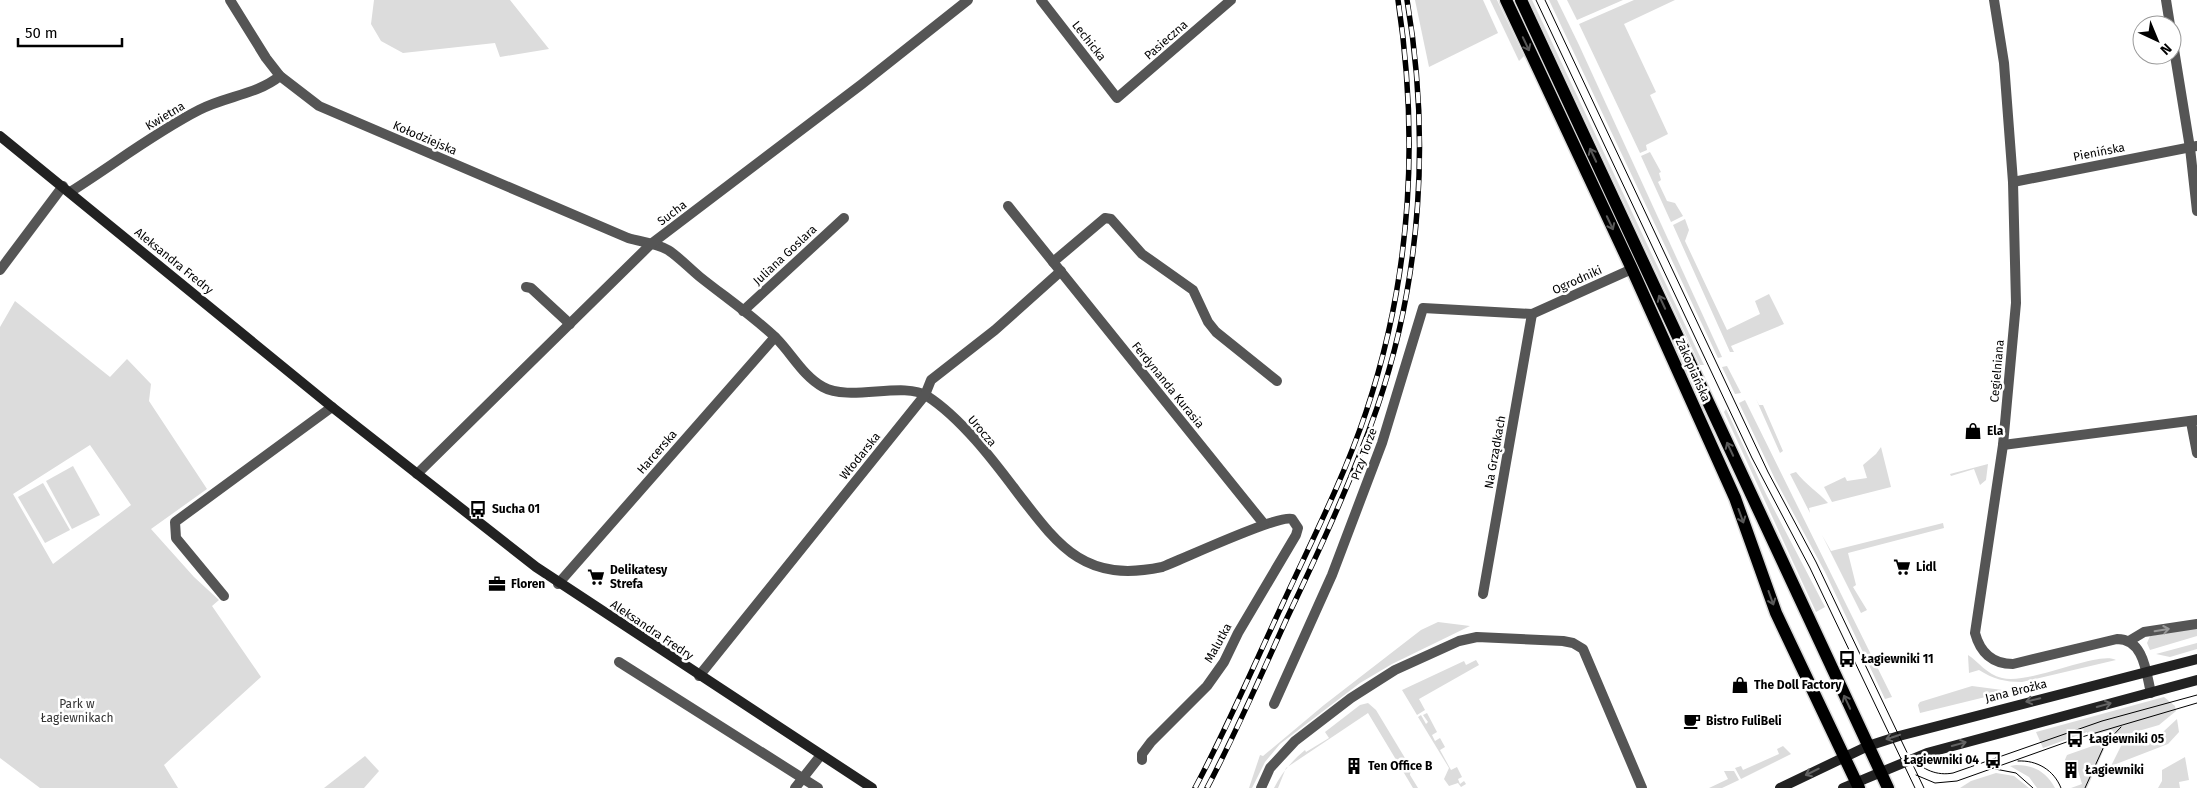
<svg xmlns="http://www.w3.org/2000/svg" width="2197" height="788" viewBox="0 0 2197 788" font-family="'Fira Sans',sans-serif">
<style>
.green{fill:#dcdcdc;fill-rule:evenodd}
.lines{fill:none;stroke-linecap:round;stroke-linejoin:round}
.primary-casing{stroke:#dbdbdb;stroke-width:15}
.street{stroke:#555;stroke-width:10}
.secondary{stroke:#222;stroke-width:10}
.primary{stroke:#000;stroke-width:12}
.tram{stroke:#000;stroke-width:1}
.rail-casing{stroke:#000;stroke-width:5.5}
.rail{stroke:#fff;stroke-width:4;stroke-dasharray:11;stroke-linecap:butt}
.oneway{stroke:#595959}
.oneway2{stroke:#999}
.oneway3{stroke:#646464}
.labels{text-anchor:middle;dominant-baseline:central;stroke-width:5;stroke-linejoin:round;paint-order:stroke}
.street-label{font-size:12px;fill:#000;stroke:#fff}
.poi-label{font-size:12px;font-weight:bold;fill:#000;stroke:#fff;text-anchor:start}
.park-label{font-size:12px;fill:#333;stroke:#fff}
</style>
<rect width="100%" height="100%" fill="#fff"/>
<!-- green -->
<g class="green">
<polygon points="374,0 510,0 549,49 500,57 495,43 403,53 381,41 371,24"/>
<polygon points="1415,0 1483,0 1498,33 1429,67"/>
<polygon points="1490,0 1497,0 1524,56 1519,61"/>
<polygon points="1529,0 1532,0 1704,365 1700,365"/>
<polygon points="1549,0 1557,0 1579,45 1722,357 1718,358"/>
<polygon points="1567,0 1623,0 1577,20"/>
<polygon points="1634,0 1675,0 1624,24 1656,92 1650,95 1668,134 1646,145 1647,150 1640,153 1579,24"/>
<polygon points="1650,152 1661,172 1659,173 1661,180 1658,182 1667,201 1675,203 1683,216 1671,222 1641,156"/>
<polygon points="1685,219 1689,230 1685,241 1727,330 1760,314 1755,301 1769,294 1784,324 1731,346 1734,352 1730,352 1673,225"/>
<path d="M15,301L110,377L127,359L151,384L149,401L207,489L151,529L194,577L219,600L212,606L261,677L164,765L178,788H40L0,758V327ZM90,445L131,505L53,564L13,494Z"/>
<polygon points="1727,366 1741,393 1735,394 1722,367"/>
<polygon points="1756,399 1759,405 1763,405 1783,451 1780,453"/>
<polygon points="1745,400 1892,697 1885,699 1825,572 1775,479 1739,403"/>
<polygon points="1726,409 1766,494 1825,607 1816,612 1724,412"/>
<polygon points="1881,447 1891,487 1832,502 1824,487 1845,477 1847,481 1867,478 1863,465 1876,454"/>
<polygon points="1988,464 1986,480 1980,485 1974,469 1951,476 1950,474"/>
<polygon points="73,466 100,515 72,529 46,481"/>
<path d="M1796,472C1806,485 1818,492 1828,503L1809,508L1810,513L1790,474Z"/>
<polygon points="43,483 70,530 45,543 18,497"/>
<polygon points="1943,523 1944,528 1848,553 1856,585 1853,587 1867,610 1861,613 1822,535 1831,551"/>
<polygon points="1438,622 1470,626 1392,664 1360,683 1280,744 1265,762 1252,788 1249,788 1260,755 1263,756 1324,705 1421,630"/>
<polygon points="2197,627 2197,636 2150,650 2147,643 2150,636"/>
<polygon points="2197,643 2197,649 2170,657 2156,654"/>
<path d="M1968,655C1979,662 1986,674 2002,678C2030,685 2099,650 2116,660L2022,682C2005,682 1993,679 1979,670L1969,673Z"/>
<polygon points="1476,660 1479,665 1419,699 1425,710 1417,715 1402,690 1464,661 1466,665"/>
<polygon points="1972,686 2010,691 1920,713 1918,705 1920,702"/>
<polygon points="2164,697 2175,706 2176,711 2159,725 2118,737 2108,731 2089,736 2087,732 2043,748 2036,732"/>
<path d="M1368,703L1376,710L1411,768L1410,775L1418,788H1413L1368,713L1286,768L1278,788H1274C1282,772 1292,761 1305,750L1306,752L1329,738L1325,732L1360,705Z"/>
<polygon points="1427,713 1437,732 1432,735 1435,741 1440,738 1445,747 1440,750 1451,770 1457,767 1462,777 1458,779 1460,784 1464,781 1466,784 1461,787 1458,783 1449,786 1444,779 1449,768 1418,717 1421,715 1426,724 1428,722 1423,715"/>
<polygon points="2177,719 2179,732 2168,744 2111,766 2122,744 2163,732"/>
<polygon points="2101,743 2106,745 2087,788 2071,788 2082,784 2075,760 2064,762 2067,755"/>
<polygon points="1783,746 1791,754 1741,779 1735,768 1741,766 1743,770 1779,754 1777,749"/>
<polygon points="365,756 379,771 364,788 324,788"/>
<polygon points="2185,757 2189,780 2179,782 2180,788 2158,788 2162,781 2162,770"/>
<path d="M2016,765C2034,765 2046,772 2055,788H2037L2029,777L2010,766Z"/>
<polygon points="1724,771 1734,771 1739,780 1722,788 1709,788 1728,779"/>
<polygon points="1996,773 2014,776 2029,788 1960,788 1971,781"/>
</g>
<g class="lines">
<!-- primary casing -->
<g class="primary-casing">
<g id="primary">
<polyline points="1506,0 1632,269 1735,498 1776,613 1859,788"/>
<polyline points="1521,0 1888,788"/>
</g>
</g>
<!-- street -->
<g class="street">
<path d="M230,0L266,58L280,76L319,106L628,238C641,242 656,243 668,250C679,257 689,268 700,277C725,297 753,316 776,338C792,354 803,376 823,387C849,402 904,381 927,396C961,418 993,460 1017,492C1060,548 1085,583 1162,567C1183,559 1279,514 1292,519L1298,528L1296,535L1238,633L1224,662L1207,686L1151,742L1142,754V760"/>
<polyline points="1041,0 1117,98 1231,0"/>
<path d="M1994,0L2004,63L2013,182L2016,303L2003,445L1975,633C1980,652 1992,664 2013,664L2117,639C2144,639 2146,672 2151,693"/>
<polyline points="2166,0 2170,25"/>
<polyline points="2172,37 2190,148 2197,211"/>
<polyline points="2013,182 2197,146"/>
<path d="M70,192C113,165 154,133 199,110C226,96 256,95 280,76"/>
<polyline points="1008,206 1264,524"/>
<polyline points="1053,262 1105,218 1111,219 1142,254 1193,290 1208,322 1216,332 1277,381"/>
<polyline points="0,270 63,186"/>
<polyline points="526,287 531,288 570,324"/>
<polyline points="743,311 844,218"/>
<polyline points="2191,422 2197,453"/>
<polyline points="2003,445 2197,420"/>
<polyline points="417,474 651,244 862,84 968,0"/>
<polyline points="558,584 775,337"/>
<polyline points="1483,594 1532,314"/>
<polyline points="224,596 176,538 175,522 332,407"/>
<polyline points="2129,641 2144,632 2197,624"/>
<polyline points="619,662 818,788"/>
<polyline points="699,676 925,395 931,380 995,330 1061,271"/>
<polyline points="1274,704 1332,575 1382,443 1423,308 1532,314 1632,269"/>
<polyline points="795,788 821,755"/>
<polyline points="1261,788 1270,768 1295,741 1351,698 1395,670 1459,641 1477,637 1563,641 1573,643 1583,649 1642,788"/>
</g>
<!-- secondary -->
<g class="secondary">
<polyline points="0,136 332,407 536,567 872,788"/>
<polyline points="1780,788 1868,746 1899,736 2197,659"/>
<polyline points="1843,788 1927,753 2197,680"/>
</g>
<!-- primary -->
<use href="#primary" class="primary"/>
<!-- tram -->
<g class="tram">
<polyline points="1536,0 1752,458 1810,568 1915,788"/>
<polyline points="1545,0 1768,472 1816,562 1924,788"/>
<path d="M1912,758C1923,770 1937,776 1953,773L2102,721L2197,695"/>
<path d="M2018,761C2037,760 2054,770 2061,788"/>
<polyline points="1995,769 2016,773 2033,788"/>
<polyline points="1916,775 1935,783 1957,781 2075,739 2197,703"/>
<polyline points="2085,788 2105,744 2121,727"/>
</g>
<!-- rail casing -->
<g class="rail-casing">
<g id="rail">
<path d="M1195,788C1227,728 1254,665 1283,603C1312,540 1344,478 1366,412C1411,278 1419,139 1398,0"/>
<path d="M1207,788C1236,733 1261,675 1287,618C1320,549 1352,480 1377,408C1422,277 1430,135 1407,0"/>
</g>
</g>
<!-- rail -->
<use href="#rail" class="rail"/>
</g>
<!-- one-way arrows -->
<defs><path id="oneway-shaft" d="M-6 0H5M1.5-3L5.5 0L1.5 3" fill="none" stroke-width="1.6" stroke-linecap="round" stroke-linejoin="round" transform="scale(1.25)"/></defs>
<g class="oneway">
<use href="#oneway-shaft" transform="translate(1526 44) rotate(65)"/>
<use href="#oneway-shaft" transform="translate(1593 155) rotate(-115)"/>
<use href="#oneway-shaft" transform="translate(1610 223) rotate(65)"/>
<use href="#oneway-shaft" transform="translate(1662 302) rotate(-115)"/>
<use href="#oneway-shaft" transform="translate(1730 449) rotate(-115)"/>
<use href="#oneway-shaft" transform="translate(1741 516) rotate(70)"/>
<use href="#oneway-shaft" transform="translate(1771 598) rotate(70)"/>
<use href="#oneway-shaft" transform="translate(1847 702) rotate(-115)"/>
</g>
<use class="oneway2" href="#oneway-shaft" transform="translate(2162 630) rotate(-9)"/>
<g class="oneway3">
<use href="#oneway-shaft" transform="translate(2033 700) rotate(166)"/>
<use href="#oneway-shaft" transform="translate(2104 705) rotate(-15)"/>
<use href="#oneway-shaft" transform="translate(1893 737) rotate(162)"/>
<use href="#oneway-shaft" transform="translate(1959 744) rotate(-15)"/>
<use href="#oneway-shaft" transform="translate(1812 772) rotate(154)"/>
</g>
<!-- icons -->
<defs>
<g id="shop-bare" transform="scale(1.35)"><path d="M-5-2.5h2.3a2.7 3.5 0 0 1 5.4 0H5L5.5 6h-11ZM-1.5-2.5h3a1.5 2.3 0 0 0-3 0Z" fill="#000" stroke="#fff" stroke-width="2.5" paint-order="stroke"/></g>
<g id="bus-bare" transform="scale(1.35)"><path d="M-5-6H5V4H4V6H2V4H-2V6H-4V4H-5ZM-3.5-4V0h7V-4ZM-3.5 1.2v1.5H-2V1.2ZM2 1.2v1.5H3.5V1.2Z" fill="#000" stroke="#fff" stroke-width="2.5" paint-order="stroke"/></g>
<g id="supermarket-bare" transform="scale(1.35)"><path d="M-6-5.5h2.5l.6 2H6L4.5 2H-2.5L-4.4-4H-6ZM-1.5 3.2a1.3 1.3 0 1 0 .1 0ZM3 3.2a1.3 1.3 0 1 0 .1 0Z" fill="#000" stroke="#fff" stroke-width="2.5" paint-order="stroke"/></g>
<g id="office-bare" transform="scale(1.35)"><path d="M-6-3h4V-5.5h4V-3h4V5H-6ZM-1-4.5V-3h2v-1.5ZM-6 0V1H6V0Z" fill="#000" stroke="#fff" stroke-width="2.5" paint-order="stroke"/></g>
<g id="cafe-bare" transform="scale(1.35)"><path d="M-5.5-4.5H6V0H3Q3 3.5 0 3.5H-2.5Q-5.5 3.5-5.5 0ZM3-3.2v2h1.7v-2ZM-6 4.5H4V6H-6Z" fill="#000" stroke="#fff" stroke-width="2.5" paint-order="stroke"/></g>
<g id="building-bare" transform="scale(1.35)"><path d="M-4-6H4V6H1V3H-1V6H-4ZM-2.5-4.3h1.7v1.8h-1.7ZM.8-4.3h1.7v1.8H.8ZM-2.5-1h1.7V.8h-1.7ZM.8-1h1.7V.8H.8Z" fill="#000" stroke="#fff" stroke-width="2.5" paint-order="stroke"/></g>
</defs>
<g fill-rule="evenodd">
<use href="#shop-bare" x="1973" y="431"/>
<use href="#bus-bare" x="478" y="509"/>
<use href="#supermarket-bare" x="1902" y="567"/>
<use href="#supermarket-bare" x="596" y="577"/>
<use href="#office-bare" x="497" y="584"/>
<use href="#bus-bare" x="1847" y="659"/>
<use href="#shop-bare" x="1740" y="685"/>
<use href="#cafe-bare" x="1692" y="721"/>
<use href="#bus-bare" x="2075" y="739"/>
<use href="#bus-bare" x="1993" y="760"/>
<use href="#building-bare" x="1354" y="766"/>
<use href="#building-bare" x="2071" y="770"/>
</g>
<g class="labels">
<!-- street labels -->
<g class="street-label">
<text transform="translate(1166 40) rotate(-41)">Pasieczna</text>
<text transform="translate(1089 41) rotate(52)">Lechicka</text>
<text transform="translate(165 116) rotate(-31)">Kwietna</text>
<text transform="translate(425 138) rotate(23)">Kołodziejska</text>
<text transform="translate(2099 152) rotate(-11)">Pienińska</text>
<text transform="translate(672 213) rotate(-37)">Sucha</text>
<text transform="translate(785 255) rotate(-43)">Juliana Goslara</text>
<text transform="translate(174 261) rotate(39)">Aleksandra Fredry</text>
<text transform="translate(1577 280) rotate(-24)">Ogrodniki</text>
<text transform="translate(1693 370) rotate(66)">Zakopiańska</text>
<text transform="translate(1997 371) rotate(-85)">Cegielniana</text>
<text transform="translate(1168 385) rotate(51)">Ferdynanda Kurasia</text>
<text transform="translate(982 431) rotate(49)">Urocza</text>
<text transform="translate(657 452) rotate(-49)">Harcerska</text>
<text transform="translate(1495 452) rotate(-80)">Na Grządkach</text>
<text transform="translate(1364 454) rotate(-70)">Przy Torze</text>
<text transform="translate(860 456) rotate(-51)">Włodarska</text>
<text transform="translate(652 630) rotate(34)">Aleksandra Fredry</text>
<text transform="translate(1218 643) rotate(-61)">Malutka</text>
<text transform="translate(2016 691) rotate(-14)">Jana Brożka</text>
</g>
<!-- poi labels -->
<g class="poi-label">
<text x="1987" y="431">Ela</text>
<text x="492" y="509">Sucha 01</text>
<text x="1916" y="567">Lidl</text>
<text x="610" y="570">Delikatesy<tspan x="610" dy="14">Strefa</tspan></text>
<text x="511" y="584">Floren</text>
<text x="1861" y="659">Łagiewniki 11</text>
<text x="1754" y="685">The Doll Factory</text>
<text x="1706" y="721">Bistro FuliBeli</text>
<text x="2089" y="739">Łagiewniki 05</text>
<text x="1979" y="760" text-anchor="end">Łagiewniki 04</text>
<text x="1368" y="766">Ten Office B</text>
<text x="2085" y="770">Łagiewniki</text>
</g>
<!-- park labels -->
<g class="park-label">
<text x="77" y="704">Park w<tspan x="77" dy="14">Łagiewnikach</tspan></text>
</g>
</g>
<!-- north arrow -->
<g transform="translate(2157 40) rotate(136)"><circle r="24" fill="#ffffff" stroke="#999999"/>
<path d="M0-4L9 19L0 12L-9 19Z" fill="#000000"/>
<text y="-8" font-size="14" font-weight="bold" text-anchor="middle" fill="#000000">N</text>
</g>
<!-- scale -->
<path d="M18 38v8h104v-8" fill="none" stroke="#000000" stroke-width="2.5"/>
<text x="25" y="38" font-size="15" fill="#000000" stroke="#ffffff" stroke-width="4" paint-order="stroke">50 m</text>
</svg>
